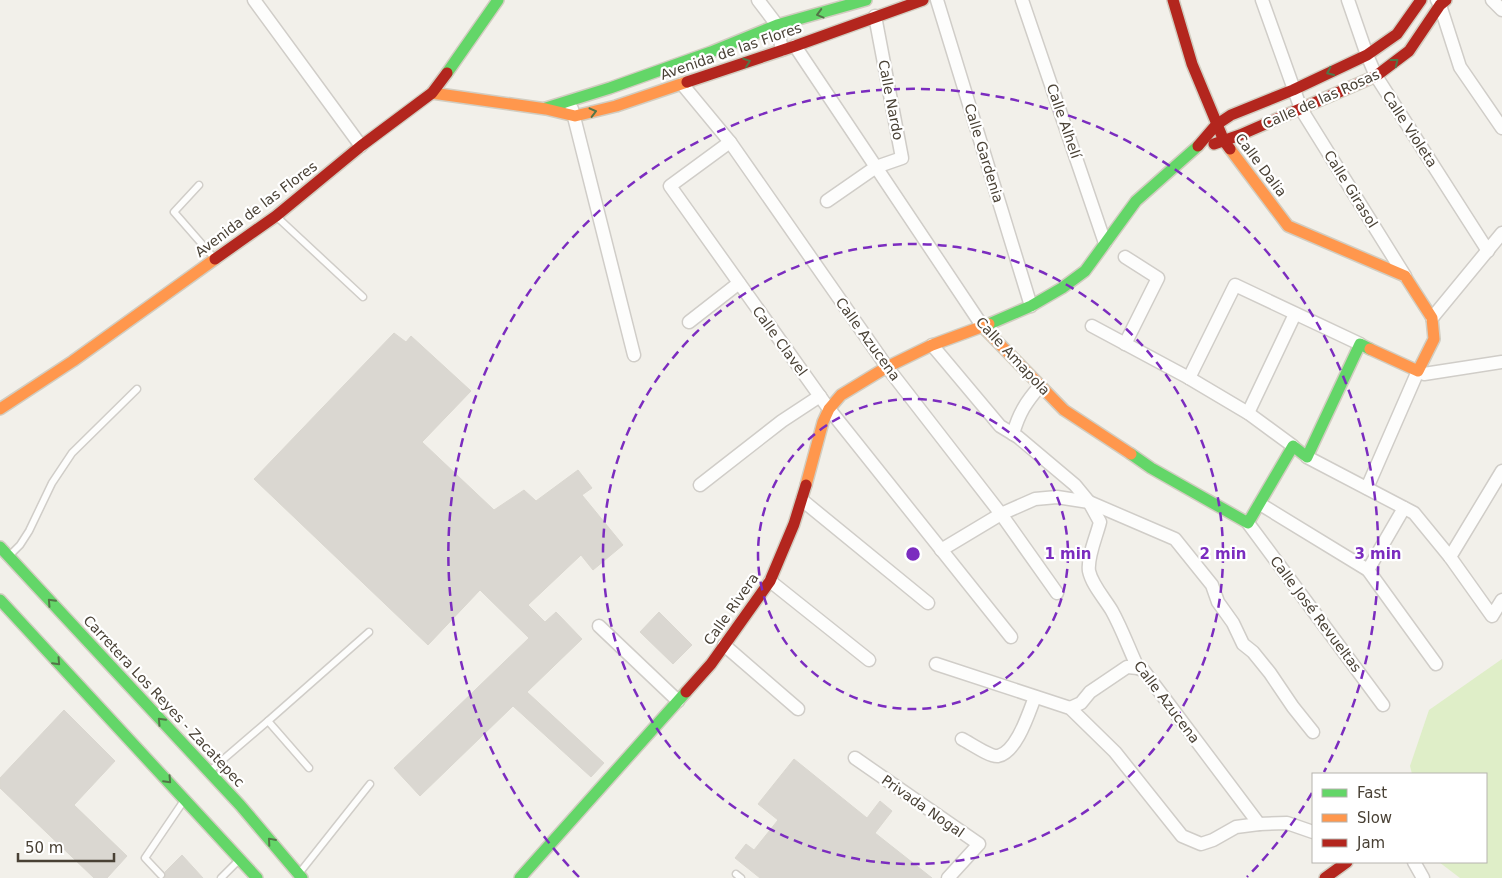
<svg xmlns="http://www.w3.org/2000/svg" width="1502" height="878" viewBox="0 0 1502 878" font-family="'DejaVu Sans',sans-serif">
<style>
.green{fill:#dfeec8}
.building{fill:#dad7d1;stroke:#dad7d0}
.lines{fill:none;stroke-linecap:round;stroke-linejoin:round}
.lane-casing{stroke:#d0cdc8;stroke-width:9}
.street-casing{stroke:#d0cdc8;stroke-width:15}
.fast-casing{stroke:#d2cdc1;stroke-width:14}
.slow-casing{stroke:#d2cdc1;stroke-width:14}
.jam-casing{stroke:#d2cdc1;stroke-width:14}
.lane{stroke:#fdfdfc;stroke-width:6}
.street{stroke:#fdfdfc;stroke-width:12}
.fast{stroke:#63d668;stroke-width:11}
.slow{stroke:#ff974d;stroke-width:11}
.jam{stroke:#b3261e;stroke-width:11}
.oneway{stroke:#527547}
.ring{fill:none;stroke:#7b2cbf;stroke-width:2.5;stroke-dasharray:9 6}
.labels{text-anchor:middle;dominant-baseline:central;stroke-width:4.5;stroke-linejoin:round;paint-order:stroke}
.street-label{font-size:14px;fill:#494135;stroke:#fff}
.centre{fill:#7b2cbf;stroke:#fff;stroke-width:2.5}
.ring-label{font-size:15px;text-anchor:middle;font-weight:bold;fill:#7b2cbf;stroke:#fff;stroke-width:4.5;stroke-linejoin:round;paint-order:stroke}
</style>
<rect width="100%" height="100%" fill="#f2f0ea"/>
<!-- green -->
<polygon class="green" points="1502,659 1502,878 1460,878 1439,862 1486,862 1486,774 1412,774 1410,766 1429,710"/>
<!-- building -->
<g class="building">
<polygon points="394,333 406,342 411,336 471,391 422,442 494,510 524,490 536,501 578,470 592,488 582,495 623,545 593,570 581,555 528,605 545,622 556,612 582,639 527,692 604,763 591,777 513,706 420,796 394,768 529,638 480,590 428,645 254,479"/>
<polygon points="659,612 692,645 673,664 640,632"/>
<polygon points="64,710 115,761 74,805 127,856 107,878 94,878 0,788 0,778"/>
<polygon points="794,759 867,818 880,801 892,811 875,833 932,878 760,878 735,858 746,844 754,850 778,820 758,804"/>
<polygon points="182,855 203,878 165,878 165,872"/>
</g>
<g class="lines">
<!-- lane casing -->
<g class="lane-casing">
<g id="lane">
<polyline points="199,185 174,212 215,259"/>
<polyline points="277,217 363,297"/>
<polyline points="10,555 20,545 29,531 52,483 72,453 137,389"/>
<polyline points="268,721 369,632"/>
<polyline points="212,769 268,721 309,768"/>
<polyline points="301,871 370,784"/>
<polyline points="736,874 741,878"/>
<polyline points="161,875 145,858 183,802"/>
<polyline points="221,878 238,861"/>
</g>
</g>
<!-- street casing -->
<g class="street-casing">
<g id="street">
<polyline points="254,0 361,146"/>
<polyline points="758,0 777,25 782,50"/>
<polyline points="937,0 1031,306"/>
<polyline points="1022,0 1105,243"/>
<polyline points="1262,0 1301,109 1405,276"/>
<polyline points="1348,0 1367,55 1376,76 1488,251"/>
<polyline points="1437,0 1440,5 1460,67 1502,128"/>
<polyline points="1492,0 1502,10"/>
<polyline points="795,46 983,327"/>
<polyline points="682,84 730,142 887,367 1001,514 1057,593"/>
<polyline points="572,109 634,355"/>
<polyline points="730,142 670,186 829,409 1011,637"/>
<polyline points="827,201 876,167 902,158 875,16"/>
<polyline points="1125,257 1158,278 1125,344"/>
<polyline points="1432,318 1502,233"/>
<polyline points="689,322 739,283"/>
<polyline points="1092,326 1189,378 1248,413 1293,446"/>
<path d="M932,345L1000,426L1018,437L1075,485L1089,502L1100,522C1097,535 1087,557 1089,571C1092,585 1105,599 1112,611C1122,629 1129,649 1138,668L1144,671L1259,824"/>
<polyline points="1189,378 1235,285 1360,344"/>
<polyline points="1248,413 1295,314"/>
<path d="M1013,434C1019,413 1026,402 1040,386"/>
<polyline points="1307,457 1414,513 1450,557 1492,616 1502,600"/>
<polyline points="700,485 782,421 820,396"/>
<polyline points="1367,488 1418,371 1424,374 1502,362"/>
<polyline points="802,500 928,603"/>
<polyline points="1260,504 1368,570 1436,664"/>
<polyline points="1248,523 1383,705"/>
<polyline points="941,550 1001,514 1035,499 1057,497 1089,502 1175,539 1212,585 1218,602 1233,623 1243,644 1253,652 1270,673 1293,707 1313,732"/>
<polyline points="1450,557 1502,471"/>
<polyline points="1368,570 1404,508"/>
<polyline points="770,581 869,660"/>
<polyline points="599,626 678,701"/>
<polyline points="724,645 798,709"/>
<polyline points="936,664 1070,708 1115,752 1182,836 1201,844 1213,840 1236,827 1259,824 1287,823 1313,832"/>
<polyline points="1070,708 1081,703 1090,692 1127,667 1138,668"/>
<path d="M962,739C970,743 990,757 998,756C1017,752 1029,712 1035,697"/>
<polyline points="855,758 979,844 948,878"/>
<polyline points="1414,862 1423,878"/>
</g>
</g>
<!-- fast casing -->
<g class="fast-casing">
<g id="fast">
<polyline points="447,73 498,0"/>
<polyline points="546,108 610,88 711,52 777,25 866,0"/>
<polyline points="989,324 1031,306 1062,288 1085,271 1136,201 1198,146"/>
<polyline points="1131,454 1151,468 1248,523 1293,446 1307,457 1360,344 1370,349"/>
<polyline points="0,547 240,805 302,878"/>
<polyline points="0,600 257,878"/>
<polyline points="520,878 686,692"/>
</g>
</g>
<!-- slow casing -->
<g class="slow-casing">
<g id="slow">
<polyline points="432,93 546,109 575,116 616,106 687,82"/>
<polyline points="1230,149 1288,226 1405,276 1432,318 1434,339 1418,371 1370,349"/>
<polyline points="983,327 1064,410 1131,454"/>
<polyline points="0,409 73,361 215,259"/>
<polyline points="806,485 823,422 829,409 841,395 887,367 932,345 989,324"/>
</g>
</g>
<!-- jam casing -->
<g class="jam-casing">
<g id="jam">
<polyline points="1173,0 1192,64 1224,141 1230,149"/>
<polyline points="687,82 795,46 923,0"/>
<polyline points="1214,144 1240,135 1376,76 1409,51 1440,5 1446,0"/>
<polyline points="1198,146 1216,125 1231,115 1293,90 1367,55 1397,34 1421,0"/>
<polyline points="215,259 276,216 361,146 432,93 447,73"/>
<polyline points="686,692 711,664 770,581 794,524 806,485"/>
<polyline points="1325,878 1347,862"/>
</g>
</g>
<!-- lane -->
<use href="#lane" class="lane"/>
<!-- street -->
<use href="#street" class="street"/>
<!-- fast -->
<use href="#fast" class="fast"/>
<!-- slow -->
<use href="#slow" class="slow"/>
<!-- jam -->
<use href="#jam" class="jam"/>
</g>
<!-- one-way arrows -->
<defs><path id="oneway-chevron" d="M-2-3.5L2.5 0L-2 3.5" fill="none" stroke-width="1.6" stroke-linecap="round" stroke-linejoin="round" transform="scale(1.25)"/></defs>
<g class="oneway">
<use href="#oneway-chevron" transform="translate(820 14) rotate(165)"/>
<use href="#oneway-chevron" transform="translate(747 62) rotate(-19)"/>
<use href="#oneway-chevron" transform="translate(1395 62) rotate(-38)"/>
<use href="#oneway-chevron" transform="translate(1330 72) rotate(155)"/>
<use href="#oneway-chevron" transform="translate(593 112) rotate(-14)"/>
<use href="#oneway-chevron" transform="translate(51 602) rotate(-133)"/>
<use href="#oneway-chevron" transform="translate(57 662) rotate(47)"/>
<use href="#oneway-chevron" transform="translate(161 721) rotate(-133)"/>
<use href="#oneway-chevron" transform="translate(168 780) rotate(47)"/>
<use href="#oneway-chevron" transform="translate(271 841) rotate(-131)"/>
</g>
<!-- distance rings -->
<g class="ring">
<circle cx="913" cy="554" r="155"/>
<circle cx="913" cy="554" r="310"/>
<path d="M1312 793A465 465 0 0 1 1247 877M579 877A465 465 0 1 1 1324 772"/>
</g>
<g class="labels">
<!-- street labels -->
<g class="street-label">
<text transform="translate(731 51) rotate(-19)">Avenida de las Flores</text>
<text transform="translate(1321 99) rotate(-24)">Calle de las Rosas</text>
<text transform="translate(891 100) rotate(79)">Calle Nardo</text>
<text transform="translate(1064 121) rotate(71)">Calle Alhelí</text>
<text transform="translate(1410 129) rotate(57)">Calle Violeta</text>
<text transform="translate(984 153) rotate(73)">Calle Gardenia</text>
<text transform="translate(1261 165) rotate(53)">Calle Dalia</text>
<text transform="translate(1351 189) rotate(58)">Calle Girasol</text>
<text transform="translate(256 209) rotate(-37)">Avenida de las Flores</text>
<text transform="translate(868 339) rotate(54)">Calle Azucena</text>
<text transform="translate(780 341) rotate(54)">Calle Clavel</text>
<text transform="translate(1013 356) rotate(47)">Calle Amapola</text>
<text transform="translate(731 609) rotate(-55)">Calle Rivera</text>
<text transform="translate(1316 614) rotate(53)">Calle José Revueltas</text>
<text transform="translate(164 701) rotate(47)">Carretera Los Reyes - Zacatepec</text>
<text transform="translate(1167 702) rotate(53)">Calle Azucena</text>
<text transform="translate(923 806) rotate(35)">Privada Nogal</text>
</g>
</g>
<circle cx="913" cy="554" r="8" class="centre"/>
<g class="ring-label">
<text x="1068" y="559">1 min</text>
<text x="1223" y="559">2 min</text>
<text x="1378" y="559">3 min</text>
</g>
<!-- legend -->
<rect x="1312" y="773" width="175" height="90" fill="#ffffff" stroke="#b6b3ae"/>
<rect x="1322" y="789" width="25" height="8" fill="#63d668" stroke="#b6b3ae"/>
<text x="1357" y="798" font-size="15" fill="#494135">Fast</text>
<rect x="1322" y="814" width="25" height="8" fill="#ff974d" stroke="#b6b3ae"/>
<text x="1357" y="823" font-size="15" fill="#494135">Slow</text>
<rect x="1322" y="839" width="25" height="8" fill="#b3261e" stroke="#b6b3ae"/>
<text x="1357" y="848" font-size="15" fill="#494135">Jam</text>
<!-- scale -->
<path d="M18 853v8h96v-8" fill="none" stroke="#494135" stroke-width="2.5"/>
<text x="25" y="853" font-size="15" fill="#494135" stroke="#ffffff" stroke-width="4" paint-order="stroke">50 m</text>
</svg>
